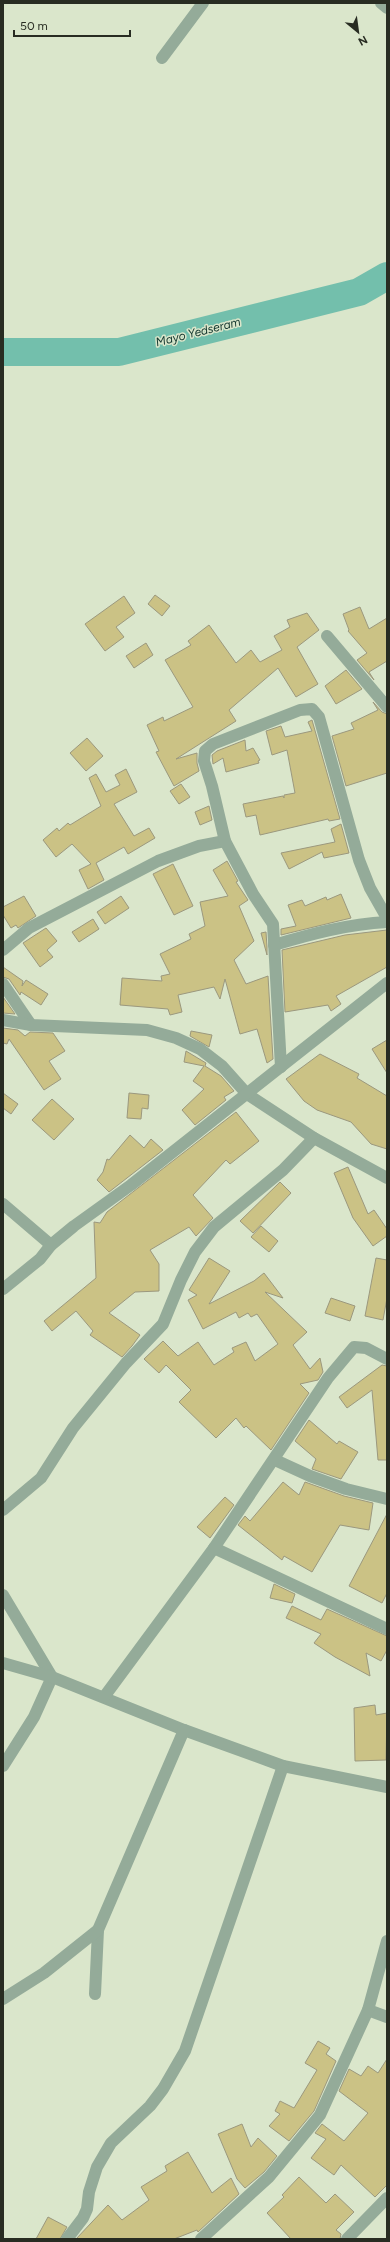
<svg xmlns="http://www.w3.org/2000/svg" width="390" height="2242" viewBox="0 0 390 2242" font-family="Figtree,sans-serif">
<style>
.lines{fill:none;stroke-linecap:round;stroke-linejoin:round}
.river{stroke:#73bfac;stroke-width:28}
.building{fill:#cbc285;stroke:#9b987e}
.street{stroke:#94ab99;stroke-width:12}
.labels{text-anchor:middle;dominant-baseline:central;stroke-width:3;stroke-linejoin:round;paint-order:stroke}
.water-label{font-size:12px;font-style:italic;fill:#12362e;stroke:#dae6cb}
</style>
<rect width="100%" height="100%" fill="#dae6cb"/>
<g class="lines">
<!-- river -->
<polyline class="river" points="3,352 119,352 359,292 387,276"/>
</g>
<!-- building -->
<g class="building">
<polygon points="155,595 170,606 162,616 148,604"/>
<polygon points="124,596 135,613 116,627 124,637 105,651 85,624"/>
<polygon points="360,607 369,629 387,618 387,661 369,672 374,680 357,660 367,653 348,631 349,630 343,614"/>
<polygon points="307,613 319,630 297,647 318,684 296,697 278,668 229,710 236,721 176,759 197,753 197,763 199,771 174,786 156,752 159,751 147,725 163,717 164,721 193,707 165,660 191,645 188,641 209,625 236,663 251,650 260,662 282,650 274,636 290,627 287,620"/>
<polygon points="146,643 153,655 134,668 126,656"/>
<polygon points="346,670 362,689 336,704 325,686"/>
<polygon points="373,702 382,712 387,714 387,773 346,786 332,736 354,729 351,723 378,710"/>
<polygon points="312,720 340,819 329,821 328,819 260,835 256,815 246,817 243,804 283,796 284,798 284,795 295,793 287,750 272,755 266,731 281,726 285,737 312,731 308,722"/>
<polygon points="87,738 103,756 86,771 70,753"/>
<polygon points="245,740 246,751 253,748 260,760 258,761 259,763 226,772 223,758 213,764 212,755 217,751"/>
<polygon points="126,769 137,792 114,804 134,836 149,828 155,838 128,854 124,847 96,863 104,880 88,889 79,870 91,864 72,844 56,857 43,840 57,828 59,831 68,823 70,825 101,806 89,778 96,774 106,792 120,785 115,775"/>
<polygon points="181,784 190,797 179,804 170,791"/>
<polygon points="209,806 212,820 200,825 195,812"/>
<polygon points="341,824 349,853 324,858 322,852 289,869 281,853 335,842 331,829"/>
<polygon points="227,861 238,881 236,882 248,900 239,906 254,941 234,960 246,984 268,976 273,1059 267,1063 257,1029 240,1034 225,979 220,999 214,987 178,995 182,1012 170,1015 168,1009 120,1005 122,978 162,981 161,976 170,974 160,954 191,939 189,934 205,926 200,902 228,896 213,870"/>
<polygon points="173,864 193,906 174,915 153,874"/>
<polygon points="341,894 351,918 281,935 281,929 296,926 288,905 302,900 305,906 326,897 327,900"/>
<polygon points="24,896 36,916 18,928 16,925 11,928 3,915 3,907"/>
<polygon points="121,896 129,908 105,924 97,912"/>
<polygon points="93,919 99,929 79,942 72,932"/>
<polygon points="46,928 57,941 47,950 53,957 40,967 23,943"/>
<polygon points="387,930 387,967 336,996 341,1004 331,1011 328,1005 285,1012 282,950 345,935"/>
<polygon points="266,932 267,947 267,955 261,933"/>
<polygon points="3,967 23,981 22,986 26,980 48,994 41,1005 21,992 20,995 9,979 3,977"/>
<polygon points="3,997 15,1014 3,1013"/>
<polygon points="3,1028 18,1030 25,1036 30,1032 53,1033 65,1051 49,1061 61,1079 44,1090 9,1039 7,1044 3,1043"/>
<polygon points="191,1031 212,1035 209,1047 190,1036"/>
<polygon points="387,1040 387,1073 372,1049"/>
<polygon points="186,1051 206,1063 205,1066 221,1076 234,1091 224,1097 226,1100 195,1125 182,1110 204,1089 193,1081 204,1066 184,1062"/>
<polygon points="320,1054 359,1074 357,1078 387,1096 387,1149 371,1144 351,1122 317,1110 304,1101 286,1079"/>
<polygon points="3,1093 18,1104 11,1114 3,1108"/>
<polygon points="129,1093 149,1095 148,1109 142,1108 141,1119 127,1118"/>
<polygon points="52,1099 74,1119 54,1140 32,1120"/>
<polygon points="236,1112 259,1141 230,1164 226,1160 193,1195 213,1218 196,1236 189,1227 150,1250 159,1264 159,1291 135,1292 109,1313 140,1335 132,1346 122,1357 90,1335 93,1331 76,1311 52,1331 44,1321 96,1278 94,1222 100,1223 107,1212"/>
<polygon points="130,1135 144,1148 151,1139 163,1150 109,1192 97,1180 103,1172 107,1159 109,1160"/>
<polygon points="348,1167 368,1214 374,1210 387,1229 387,1236 373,1246 353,1218 334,1173"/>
<polygon points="280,1182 291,1193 253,1233 240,1221"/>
<polygon points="261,1226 278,1241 269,1252 251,1237"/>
<polygon points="209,1258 230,1271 209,1304 254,1281 264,1273 283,1298 265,1292 307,1332 293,1345 310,1369 320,1358 323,1372 318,1380 300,1384 309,1393 271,1450 246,1426 244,1428 236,1418 216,1438 179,1402 191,1390 166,1365 159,1373 144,1359 163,1341 178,1356 198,1342 214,1365 234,1352 232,1348 246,1342 255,1361 278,1344 257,1314 251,1317 248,1313 239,1318 236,1312 203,1329 188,1300 197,1295 189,1290"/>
<polygon points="376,1258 387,1260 387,1298 383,1320 365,1316"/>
<polygon points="331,1298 355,1306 350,1321 325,1313"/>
<polygon points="382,1365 387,1366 387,1460 378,1460 372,1390 347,1408 339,1397"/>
<polygon points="309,1420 337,1444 339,1441 358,1452 341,1479 312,1469 316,1459 295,1441"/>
<polygon points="283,1482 299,1495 305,1482 344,1496 373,1503 369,1530 340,1525 312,1572 284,1556 282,1560 238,1525 245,1516 250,1521"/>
<polygon points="225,1497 234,1505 210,1538 197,1527"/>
<polygon points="387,1514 387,1593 382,1603 349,1586"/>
<polygon points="274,1584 295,1594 292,1603 270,1598"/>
<polygon points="292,1606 321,1620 327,1609 387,1636 387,1650 381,1661 366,1653 370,1676 335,1657 314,1643 321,1634 286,1618"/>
<polygon points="375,1705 376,1715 387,1713 386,1760 355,1761 354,1708"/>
<polygon points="318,2041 330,2048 326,2054 336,2061 314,2111 289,2141 269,2126 280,2114 275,2111 280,2101 294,2108 317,2070 305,2063"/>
<polygon points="387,2059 387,2185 375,2197 341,2165 334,2175 311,2158 326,2139 315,2133 322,2124 344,2141 368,2113 339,2091 349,2069 361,2076 368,2066 378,2073"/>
<polygon points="242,2124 251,2147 258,2138 277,2156 264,2172 245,2188 237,2179 218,2134"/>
<polygon points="188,2152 212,2193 231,2178 239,2194 198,2232 197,2230 174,2239 76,2239 108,2205 122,2220 149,2200 141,2187 167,2171 165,2166"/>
<polygon points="299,2177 326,2203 335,2194 354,2212 336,2230 341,2234 340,2239 291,2239 267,2213 284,2197 282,2195"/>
<polygon points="48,2217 67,2227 60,2239 36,2239"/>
</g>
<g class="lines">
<!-- street -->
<g class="street">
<polyline points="381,3 387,8"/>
<polyline points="162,58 203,3"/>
<polyline points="327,636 387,707"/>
<path d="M274,945C311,934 348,924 387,922"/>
<polyline points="3,950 29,928 158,861 199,846 225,841"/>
<polyline points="3,984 31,1025"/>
<polyline points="3,1020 31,1025 147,1030 176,1038 200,1049 222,1066 247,1094 314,1138 387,1178"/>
<polyline points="281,1067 273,924 253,894 225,841 212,786 204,761 205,751 213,744 300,710 312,709 319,717 359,860 370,888 387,918"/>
<polyline points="3,1204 51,1245"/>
<polyline points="3,1289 40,1259 51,1245 74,1226 131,1185 387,983"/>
<polyline points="275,1460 310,1476 346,1489 387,1499"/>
<polyline points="3,1510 41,1478 73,1428 126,1363 163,1324 181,1280 195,1252 214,1227 283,1170 314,1138"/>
<polyline points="214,1548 387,1629"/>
<polyline points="3,1595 52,1677 34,1717 3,1766"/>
<polyline points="3,1663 52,1677 184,1730 283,1766 387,1787"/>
<polyline points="104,1697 214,1548 328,1378 354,1347 366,1348 387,1359"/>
<polyline points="95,1994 98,1930 184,1730"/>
<polyline points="3,1999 44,1973 98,1930"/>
<polyline points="368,2010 387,2017"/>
<polyline points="67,2239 83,2218 87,2209 89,2192 97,2167 111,2143 150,2106 163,2089 185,2051 283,1766"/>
<polyline points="201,2239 269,2177 320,2115 368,2010 387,1941"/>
<polyline points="347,2239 387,2198"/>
</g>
</g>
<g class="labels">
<!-- water labels -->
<g class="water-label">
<text transform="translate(198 332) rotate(-14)">Mayo Yedseram</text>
</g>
</g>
<!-- border -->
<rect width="390" height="2242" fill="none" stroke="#282c22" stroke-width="8"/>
<!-- north arrow -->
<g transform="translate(358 32) rotate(151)" stroke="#dae6cb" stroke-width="3" paint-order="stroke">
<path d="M0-3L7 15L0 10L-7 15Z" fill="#282c22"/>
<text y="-6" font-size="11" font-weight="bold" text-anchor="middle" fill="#282c22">N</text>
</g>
<!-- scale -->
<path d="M14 30v6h116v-6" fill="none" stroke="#282c22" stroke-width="2"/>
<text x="20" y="30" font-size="12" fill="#282c22" stroke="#dae6cb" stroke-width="3" paint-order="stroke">50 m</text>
</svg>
